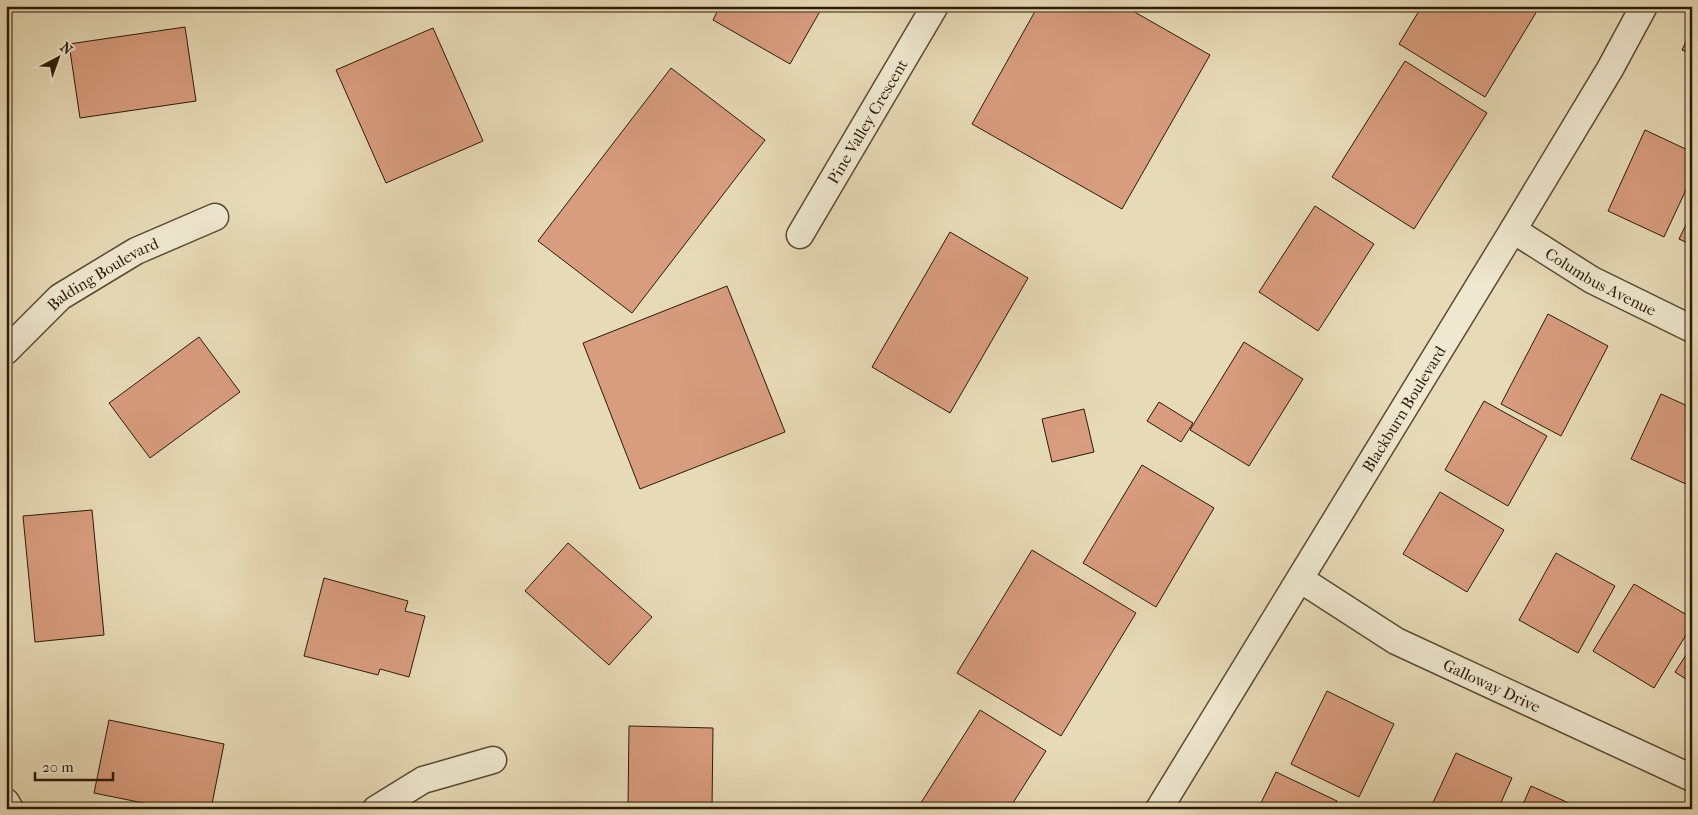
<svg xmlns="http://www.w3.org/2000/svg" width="1698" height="815" viewBox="0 0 1698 815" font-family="'IM FELL French Canon',serif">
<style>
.building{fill:#d89c7e;stroke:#2d1a05}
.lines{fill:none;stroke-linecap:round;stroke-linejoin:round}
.street-casing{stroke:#5c4a32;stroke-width:29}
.street{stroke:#efe8d0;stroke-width:26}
.labels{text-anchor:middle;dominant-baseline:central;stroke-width:4;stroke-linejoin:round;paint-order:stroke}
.street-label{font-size:16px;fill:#2d1a05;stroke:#efe8d0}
</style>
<rect width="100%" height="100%" fill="#e7dbb7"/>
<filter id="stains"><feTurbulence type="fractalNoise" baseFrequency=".004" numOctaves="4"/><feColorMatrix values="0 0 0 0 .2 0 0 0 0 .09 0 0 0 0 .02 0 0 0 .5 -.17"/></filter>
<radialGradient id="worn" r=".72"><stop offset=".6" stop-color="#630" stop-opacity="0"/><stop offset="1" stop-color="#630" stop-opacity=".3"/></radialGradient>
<!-- building -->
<g class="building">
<polygon points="720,6 823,6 790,64 713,20"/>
<polygon points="1038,6 1124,6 1210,55 1122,209 972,124"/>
<polygon points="1422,6 1540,6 1485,97 1399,44"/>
<polygon points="185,27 196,101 80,118 69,44"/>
<polygon points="433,28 483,141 386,183 336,70"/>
<polygon points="1692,29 1692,54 1682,50"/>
<polygon points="1405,61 1487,113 1414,229 1332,177"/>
<polygon points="671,68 765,140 632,313 538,241"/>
<polygon points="1645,130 1692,152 1692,177 1664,237 1608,211"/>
<polygon points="1315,206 1374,244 1318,331 1259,292"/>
<polygon points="1692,212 1692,245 1679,239"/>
<polygon points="950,232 1028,278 950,413 872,367"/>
<polygon points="727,286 785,432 640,489 583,343"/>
<polygon points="1548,314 1608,346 1561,436 1501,404"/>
<polygon points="199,337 240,392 150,458 109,403"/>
<polygon points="1244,342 1303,379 1249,466 1190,430"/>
<polygon points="1661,394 1692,408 1692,477 1688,485 1631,459"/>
<polygon points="1484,401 1547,436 1508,506 1445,470"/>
<polygon points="1159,402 1193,423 1181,442 1147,421"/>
<polygon points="1084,409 1094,452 1052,462 1042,419"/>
<polygon points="1142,465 1214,508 1156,607 1083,563"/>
<polygon points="1440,492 1504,530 1467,592 1403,554"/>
<polygon points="92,510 104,635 35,642 23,516"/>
<polygon points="568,543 652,617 609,665 525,591"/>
<polygon points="1032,550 1136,613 1061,736 957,673"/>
<polygon points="1556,553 1615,586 1578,653 1519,620"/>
<polygon points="324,578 408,601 405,611 425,616 409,677 380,669 378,675 304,656"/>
<polygon points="1634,584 1692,618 1692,625 1654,688 1593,651"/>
<polygon points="1692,646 1692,683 1675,672"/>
<polygon points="1327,691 1394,724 1359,797 1291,764"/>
<polygon points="980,710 1046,751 1009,809 917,809"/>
<polygon points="109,720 224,744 211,809 173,809 94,793"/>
<polygon points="629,726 713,728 712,809 628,809"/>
<polygon points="1456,753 1512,778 1498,809 1430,809"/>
<polygon points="1276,772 1337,801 1333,809 1258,809"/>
<polygon points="1531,786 1582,809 1521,809"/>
</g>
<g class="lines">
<!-- street casing -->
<g class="street-casing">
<g id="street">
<path id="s1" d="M1513,230L1592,280L1692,329"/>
<path id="s2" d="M800,235L935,6"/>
<path id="s3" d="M6,351L60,297L136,251L215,217"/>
<path id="s4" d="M1300,579L1396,641L1692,778"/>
<polyline points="6,802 10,809"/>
<polyline points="376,809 423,780 493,760"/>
<path id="s5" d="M1159,809L1513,230L1610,69L1644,6"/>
</g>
</g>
<!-- street -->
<use href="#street" class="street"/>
</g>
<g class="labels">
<!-- street labels -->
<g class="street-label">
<text stroke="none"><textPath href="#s2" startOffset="132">Pine Valley Crescent</textPath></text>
<text stroke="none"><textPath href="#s3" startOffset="125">Balding Boulevard</textPath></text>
<text stroke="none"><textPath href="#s1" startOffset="102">Columbus Avenue</textPath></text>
<text stroke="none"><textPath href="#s5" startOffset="469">Blackburn Boulevard</textPath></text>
<text stroke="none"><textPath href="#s4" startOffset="220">Galloway Drive</textPath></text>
</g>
</g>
<!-- margin -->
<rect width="1698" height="815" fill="none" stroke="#e7dbb7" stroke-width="25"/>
<rect x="8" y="8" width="1683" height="800" fill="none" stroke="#2d1a05" stroke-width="2.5"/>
<rect x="12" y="12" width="1673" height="790" fill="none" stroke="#2d1a05"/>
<!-- north arrow -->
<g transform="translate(58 58) rotate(41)" stroke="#efe8d0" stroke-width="4" paint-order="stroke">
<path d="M0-4L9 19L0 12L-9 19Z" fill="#2d1a05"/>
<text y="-8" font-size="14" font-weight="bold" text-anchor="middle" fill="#2d1a05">N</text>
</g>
<!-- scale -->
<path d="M35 772v8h78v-8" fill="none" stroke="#2d1a05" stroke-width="2.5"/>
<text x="42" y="772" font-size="15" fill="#2d1a05" stroke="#efe8d0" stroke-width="4" paint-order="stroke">20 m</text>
<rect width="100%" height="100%" filter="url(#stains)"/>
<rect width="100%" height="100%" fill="url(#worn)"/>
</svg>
